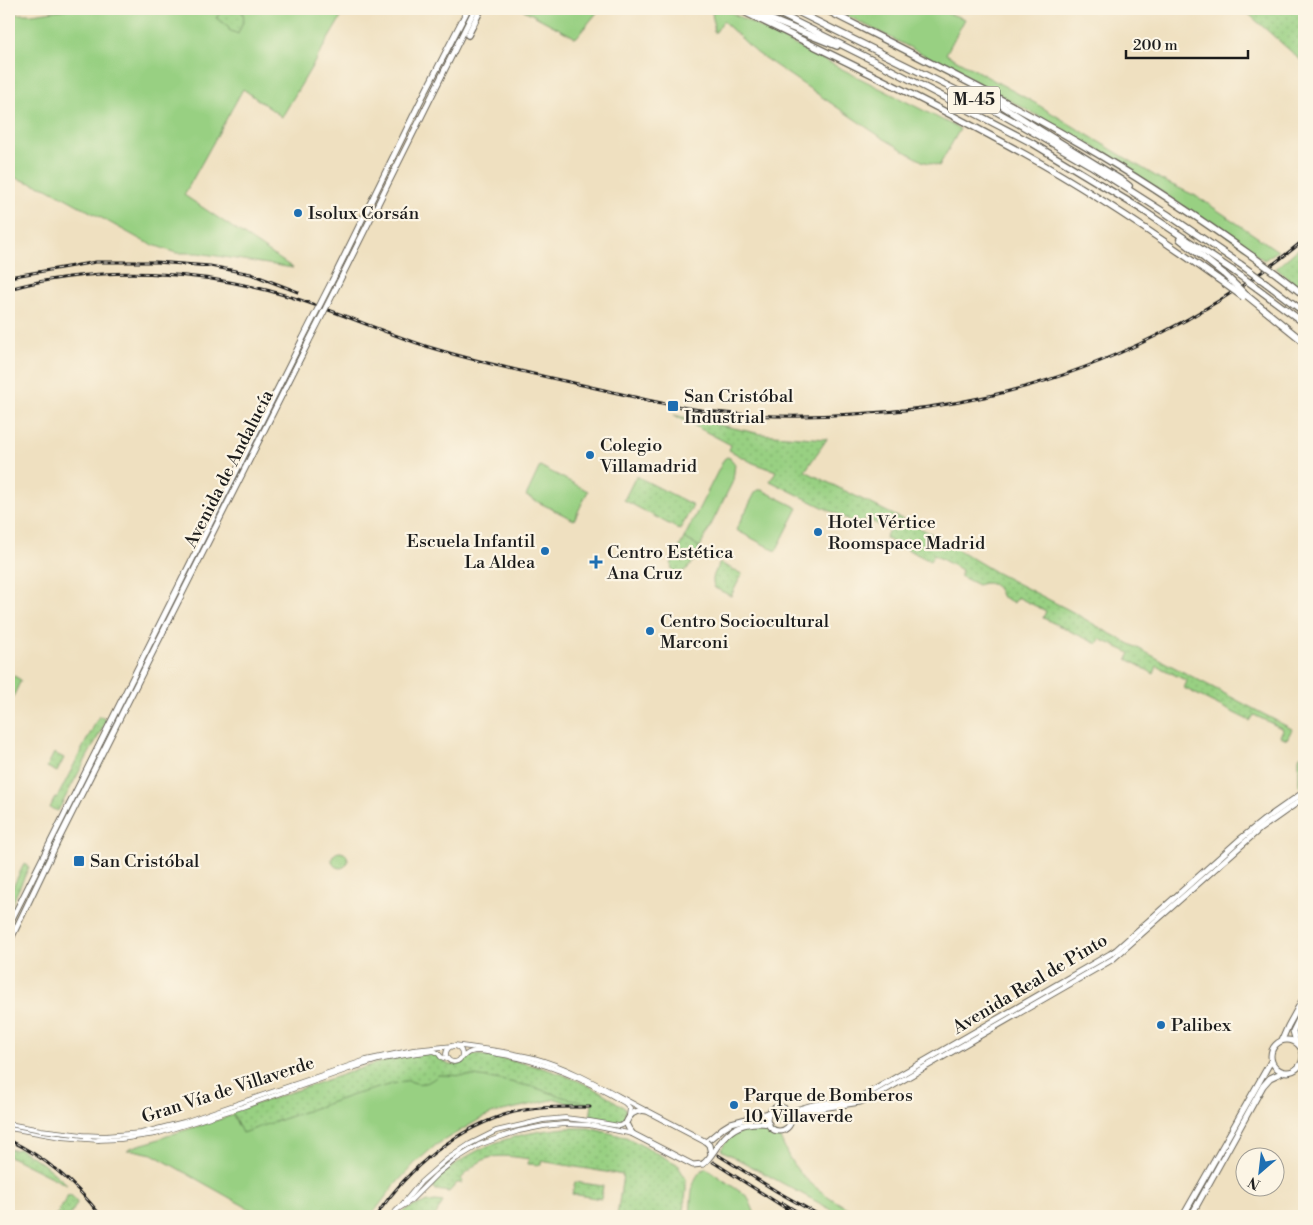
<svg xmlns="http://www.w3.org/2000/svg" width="1313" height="1225" viewBox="0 0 1313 1225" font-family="'Libre Bodoni',serif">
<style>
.grass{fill:#98d082;stroke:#5a764f}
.park{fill:url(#park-dots);stroke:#5a764f}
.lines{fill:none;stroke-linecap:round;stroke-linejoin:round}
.minor-casing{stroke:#666155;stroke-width:5.5}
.major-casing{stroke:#666155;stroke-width:7}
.highway-casing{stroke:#666155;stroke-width:8}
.minor{stroke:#fff;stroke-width:4}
.major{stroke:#fff;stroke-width:5}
.highway{stroke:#fff;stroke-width:5.5}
.rail-casing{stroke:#1c1c1c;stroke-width:3}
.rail{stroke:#fcf5e5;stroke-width:1;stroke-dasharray:4;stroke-linecap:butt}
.minor-bridge-casing{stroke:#666155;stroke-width:5.5;stroke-linecap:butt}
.major-bridge-casing{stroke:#666155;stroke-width:7;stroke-linecap:butt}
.highway-bridge-casing{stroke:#666155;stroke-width:8;stroke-linecap:butt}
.minor-bridge{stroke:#fff;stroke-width:4}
.major-bridge{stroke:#fff;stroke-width:5}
.highway-bridge{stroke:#fff;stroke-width:5.5}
.poi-dot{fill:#1f6fb2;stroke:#fcf5e5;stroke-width:2}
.labels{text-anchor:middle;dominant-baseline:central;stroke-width:4.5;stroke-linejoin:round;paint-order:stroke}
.shield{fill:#fcf5e5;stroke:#5f5d58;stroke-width:1}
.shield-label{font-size:16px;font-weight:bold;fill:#1c1c1c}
.poi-label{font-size:18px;fill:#1c1c1c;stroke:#fcf5e5;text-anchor:start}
.street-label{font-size:18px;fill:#1c1c1c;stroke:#fcf5e5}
</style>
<defs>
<pattern id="park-dots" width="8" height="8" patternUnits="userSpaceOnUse" patternTransform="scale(1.25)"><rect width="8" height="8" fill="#98d082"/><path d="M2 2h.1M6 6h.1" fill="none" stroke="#82b270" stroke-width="1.8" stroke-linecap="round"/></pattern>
</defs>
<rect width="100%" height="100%" fill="#fcf5e5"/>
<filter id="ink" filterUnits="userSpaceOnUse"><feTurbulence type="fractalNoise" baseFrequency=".02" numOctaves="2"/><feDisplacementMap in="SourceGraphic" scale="10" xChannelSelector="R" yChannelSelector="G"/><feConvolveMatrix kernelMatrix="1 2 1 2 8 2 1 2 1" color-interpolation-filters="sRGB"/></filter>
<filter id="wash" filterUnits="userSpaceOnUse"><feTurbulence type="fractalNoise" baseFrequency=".0096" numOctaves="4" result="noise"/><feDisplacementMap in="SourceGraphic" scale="20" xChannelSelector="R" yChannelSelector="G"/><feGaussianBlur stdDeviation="1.12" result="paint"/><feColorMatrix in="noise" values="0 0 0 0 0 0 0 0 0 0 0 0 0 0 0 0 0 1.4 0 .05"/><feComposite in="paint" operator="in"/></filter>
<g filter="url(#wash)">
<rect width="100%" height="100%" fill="#efe0c0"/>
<!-- grass -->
<g class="grass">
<polygon points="67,9 346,9 282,117 243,89 184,195 293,268 198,253 176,253 145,242 47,188 9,176 9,14 32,14"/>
<polygon points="522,9 600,9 576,38"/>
<polygon points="704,9 724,9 960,129 939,166 922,161 881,137 757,53 723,21 716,32 714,32 712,11"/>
<polygon points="834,9 921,9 945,12 965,19 946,54 1035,103 1162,180 1198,197 1278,251 1264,260 1091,145 956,71"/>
<polygon points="727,457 730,458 735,464 733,481 700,547 684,538 724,459"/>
<polygon points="540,466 588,491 574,520 526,496"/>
<polygon points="758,490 762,490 798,508 776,551 736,530 755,493"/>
<polygon points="9,673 21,680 13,697 9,695"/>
<polygon points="1304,754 1304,784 1301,786 1299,786 1299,758 1300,756"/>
<path d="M469,1069L562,1090L590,1104H571L556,1099L494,1113L482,1118L436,1145L415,1163L393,1187L371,1216H262L152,1154L133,1150H127C135,1145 144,1144 153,1141C179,1131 206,1124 233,1115L239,1127L401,1074Z"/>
<path d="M749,1127C765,1126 765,1131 779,1136C784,1146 787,1155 793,1164C810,1188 837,1202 861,1216H843L721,1150C728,1138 735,1130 749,1127Z"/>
<path d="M706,1168L748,1197L755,1214L753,1216H690C692,1200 689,1176 706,1168Z"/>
</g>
<!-- park -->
<g class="park">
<polygon points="218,9 242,9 244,19 238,34 229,30 228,26 216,18 220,13"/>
<polygon points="1243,9 1304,9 1304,63"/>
<polygon points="1304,244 1304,292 1276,268"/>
<path d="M674,415L761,434L827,439L805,471L930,533L997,573L1071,611L1109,633L1292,729L1287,739L1280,736L1283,729L1254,715L1250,721L1184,688L1187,681L1157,666L1154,674L1127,659L1130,653L1100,639L1097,644L1043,618L1046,611L1017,597L1014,603L1001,596C998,585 989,580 978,585L960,576L962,570L934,555L930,561L885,538L889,530L865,518L861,526L770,481L776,471L753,463L729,450L731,445Z"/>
<polygon points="636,476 693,505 680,530 624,500"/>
<path d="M684,538L700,547C695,558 687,579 672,570L671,564Z"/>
<path d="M720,563L742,574L731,596L715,588C710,579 715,572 720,563Z"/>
<polygon points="99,716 107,720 58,811 50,808 55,797 57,798"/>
<polygon points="54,753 64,758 57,772 47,767"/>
<circle cx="340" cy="860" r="8"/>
<polygon points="24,864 29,867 9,910 9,895"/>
<path d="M429,1053L437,1055L449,1065H454L462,1062L473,1054C518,1060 561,1070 601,1092C610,1097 618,1104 626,1109L624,1121L615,1125L604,1120L590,1118L592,1104L563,1097L533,1087L501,1080L474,1076L438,1075C433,1081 423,1085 416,1083C411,1082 409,1080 404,1081L356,1094L242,1133L232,1112L374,1064L399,1057Z"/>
<circle cx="780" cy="1119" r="9"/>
<path d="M566,1128H589L626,1137L677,1164L686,1179V1192L682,1216H617L623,1175L541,1161V1165L528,1164L529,1159C497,1154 483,1153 461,1179L463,1181L462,1183H457L449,1192L436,1190L434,1188V1183C471,1145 515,1133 566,1128Z"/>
<polygon points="9,1149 13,1150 20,1149 42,1163 67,1184 67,1185 9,1156"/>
<polygon points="575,1182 603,1186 601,1199 572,1194"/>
<path d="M68,1195C72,1195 76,1199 77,1203L70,1216H56Z"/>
<path d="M436,1201L443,1202L435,1216H398C408,1207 422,1202 436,1201Z"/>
</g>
</g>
<g filter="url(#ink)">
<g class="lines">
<!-- minor casing -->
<g class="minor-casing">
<g id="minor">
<polyline points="9,1128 61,1137 98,1140"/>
<polyline points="401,1206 421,1182 446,1160 470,1144 496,1131 543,1120 565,1118 590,1121 619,1126 626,1123"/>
<polyline points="391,1216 398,1209 409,1202 436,1175 456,1159 479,1145 498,1138 519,1131 544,1126 564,1124 589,1125 633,1134"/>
</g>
</g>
<!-- major casing -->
<g class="major-casing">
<g id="major">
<polyline points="333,279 419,104 468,9"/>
<polyline points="339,282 475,9"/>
<polyline points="9,925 302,340"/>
<polyline points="9,943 57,843 308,343"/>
<circle cx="1287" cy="1056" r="16"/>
<polyline points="1282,1040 1288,1026 1304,997"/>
<polyline points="1296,1042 1293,1031 1304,1009"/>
<circle cx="779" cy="1119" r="12"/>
<polyline points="647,1111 706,1142 723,1128 731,1123 769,1113"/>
<polyline points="789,1112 813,1105 862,1097 1110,954 1116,950 1238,841 1264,820 1304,792"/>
<polyline points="791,1117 810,1110 860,1102 875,1096 1113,959 1260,829 1304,798"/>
<polyline points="626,1123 629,1129 633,1134 693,1165 703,1164"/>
<path d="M724,1138C736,1124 751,1121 769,1124"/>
<polyline points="1183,1216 1271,1061"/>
<polyline points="1191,1216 1263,1086 1270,1078 1283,1072"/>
</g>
</g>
<!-- highway casing -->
<g class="highway-casing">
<g id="highway">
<path d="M738,9C835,56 932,103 1026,155C1093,192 1156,235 1218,279"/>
<polyline points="770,9 882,65 1032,143 1141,209 1232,270"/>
<polyline points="792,9 970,97 1033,132 1090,165 1167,214 1240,264"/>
<path d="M824,9C917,56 1011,102 1101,156C1153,187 1203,221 1252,256"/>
<polyline points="750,11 837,46"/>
<polyline points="468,35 481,9"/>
<polyline points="982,93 1040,130 1121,180 1129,186"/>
<polyline points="1180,239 1224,274"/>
<polyline points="1278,275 1304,295"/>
<polyline points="1266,283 1304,312"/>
<polyline points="1257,288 1304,323"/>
<polyline points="1246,295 1304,342"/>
</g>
</g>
<!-- minor -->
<use href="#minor" class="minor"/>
<!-- major -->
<use href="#major" class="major"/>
<!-- highway -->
<use href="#highway" class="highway"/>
<!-- rail casing -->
<g class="rail-casing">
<g id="rail">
<polyline points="9,277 96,262 156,262 210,266 251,274 298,292"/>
<path d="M9,289C97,264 204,270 291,297C339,312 385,333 432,348C485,364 538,375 591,387C636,397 679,409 725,413C768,417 811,417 854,414C900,412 945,406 989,396C1104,370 1214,314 1304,240"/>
<path d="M9,1140C45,1157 77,1185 101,1216"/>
<polyline points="718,1155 776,1191 821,1216"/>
<polyline points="713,1162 787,1209"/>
<polyline points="783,1203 804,1216"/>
<path d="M376,1216C409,1167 456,1128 514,1112C539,1106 565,1107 590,1107"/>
</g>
</g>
<!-- rail -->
<use href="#rail" class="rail"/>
<!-- minor-bridge casing -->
<g class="minor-bridge-casing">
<g id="minor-bridge">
<path d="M454,1045C481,1049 507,1051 534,1058C574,1069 608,1091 645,1110"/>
<circle cx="454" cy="1054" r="8"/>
<path d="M462,1058C465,1055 468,1052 471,1052C480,1049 490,1053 498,1054C544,1061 585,1079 625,1103L630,1108L629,1116"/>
<polyline points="9,1124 41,1130 83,1135 104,1136 141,1133 184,1122 366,1060 413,1050 453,1046"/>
<polyline points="98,1140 121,1139 156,1134 242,1107 349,1069 378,1060 411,1054 434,1051 438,1053 441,1057 447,1059"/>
</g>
</g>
<!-- major-bridge casing -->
<g class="major-bridge-casing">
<g id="major-bridge">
<polyline points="302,340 333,279"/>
<polyline points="308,343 339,282"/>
<path d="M626,1123C630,1113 637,1109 647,1111"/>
<polyline points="706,1142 709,1145 711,1154"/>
<path d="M703,1164C711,1158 716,1146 724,1138"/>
</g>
</g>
<!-- highway-bridge casing -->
<g class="highway-bridge-casing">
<g id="highway-bridge">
<polyline points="1252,256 1278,275"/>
<polyline points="1240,264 1266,283"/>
<polyline points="1232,270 1257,288"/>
<polyline points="1224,274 1246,295"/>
<polyline points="1218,279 1243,297"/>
</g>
</g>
<!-- minor-bridge -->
<use href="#minor-bridge" class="minor-bridge"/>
<!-- major-bridge -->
<use href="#major-bridge" class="major-bridge"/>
<!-- highway-bridge -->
<use href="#highway-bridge" class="highway-bridge"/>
</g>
</g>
<!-- markers -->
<g class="poi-dot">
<circle cx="298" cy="213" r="5"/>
<rect x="667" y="400" width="12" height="12" rx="2.5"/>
<circle cx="590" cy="455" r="5"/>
<circle cx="818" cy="532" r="5"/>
<circle cx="545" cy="551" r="5"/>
<path d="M593.5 554.5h5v5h5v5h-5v5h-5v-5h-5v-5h5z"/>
<circle cx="650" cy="631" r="5"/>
<rect x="73" y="855" width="12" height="12" rx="2.5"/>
<circle cx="1161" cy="1025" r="5"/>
<circle cx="734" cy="1105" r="5"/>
</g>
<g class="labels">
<!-- shield labels -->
<rect class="shield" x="948" y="86.5" width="52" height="27" rx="4"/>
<g class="shield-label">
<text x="974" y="100">M-45</text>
</g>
<!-- poi labels -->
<g class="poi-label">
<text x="308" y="213">Isolux Corsán</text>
<text x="684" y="396">San Cristóbal<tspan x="684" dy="21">Industrial</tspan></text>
<text x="600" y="445">Colegio<tspan x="600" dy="21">Villamadrid</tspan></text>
<text x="828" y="522">Hotel Vértice<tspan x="828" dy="21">Roomspace Madrid</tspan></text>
<text x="535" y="541" text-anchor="end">Escuela Infantil<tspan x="535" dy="21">La Aldea</tspan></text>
<text x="607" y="552">Centro Estética<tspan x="607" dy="21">Ana Cruz</tspan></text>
<text x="660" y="621">Centro Sociocultural<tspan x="660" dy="21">Marconi</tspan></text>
<text x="90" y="861">San Cristóbal</text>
<text x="1171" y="1025">Palibex</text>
<text x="744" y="1095">Parque de Bomberos<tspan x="744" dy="21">10. Villaverde</tspan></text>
</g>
<!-- street labels -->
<g class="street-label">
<text transform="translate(229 469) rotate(-63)">Avenida de Andalucía</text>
<text transform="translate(1030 984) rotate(-31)">Avenida Real de Pinto</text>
<text transform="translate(228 1090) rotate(-18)">Gran Vía de Villaverde</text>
</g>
</g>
<!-- margin -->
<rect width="1313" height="1225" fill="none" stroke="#fcf5e5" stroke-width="30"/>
<!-- north arrow -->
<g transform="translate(1260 1172) rotate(208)"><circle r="24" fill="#fcf5e5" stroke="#a29e95"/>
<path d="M0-4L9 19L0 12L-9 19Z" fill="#1f6fb2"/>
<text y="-8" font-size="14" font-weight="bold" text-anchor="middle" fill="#1c1c1c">N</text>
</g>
<!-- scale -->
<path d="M1126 50v8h122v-8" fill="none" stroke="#1c1c1c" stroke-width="2.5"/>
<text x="1133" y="50" font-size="15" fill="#1c1c1c" stroke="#fcf5e5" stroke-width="4" paint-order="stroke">200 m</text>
</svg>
